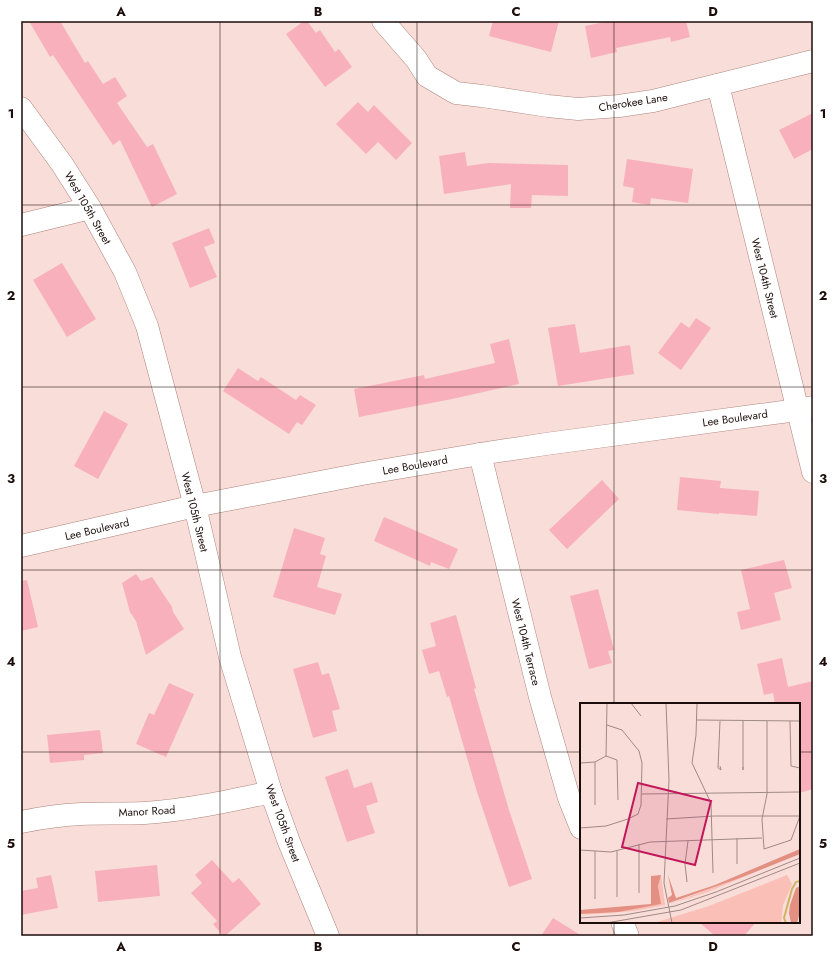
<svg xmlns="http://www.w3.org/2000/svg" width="834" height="957" viewBox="0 0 834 957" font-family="Jost,sans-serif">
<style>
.building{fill:#f8b1bc}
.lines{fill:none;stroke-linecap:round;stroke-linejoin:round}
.minor-casing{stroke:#ae847d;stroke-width:23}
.minor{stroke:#fff;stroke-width:22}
.grid{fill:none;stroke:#1b0d0a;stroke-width:1;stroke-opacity:0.55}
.labels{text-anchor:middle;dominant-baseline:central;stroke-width:3;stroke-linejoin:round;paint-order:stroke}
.street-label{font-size:11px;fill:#1b0d0a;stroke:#fff}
.inset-river{fill:none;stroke:#d1b364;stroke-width:2}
.inset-road{fill:none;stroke:#a08a86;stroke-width:1}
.view{fill:#c2185b;fill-opacity:0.15;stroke:#c2185b;stroke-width:2}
.inset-edge{fill:none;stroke:#1b0d0a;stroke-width:2}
.neatline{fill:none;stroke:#1b0d0a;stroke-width:1.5}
.grid-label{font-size:13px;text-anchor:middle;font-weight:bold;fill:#1b0d0a}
</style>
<rect width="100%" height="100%" fill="#f9ddd8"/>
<!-- building -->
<g class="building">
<polygon points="29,21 60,21 85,63 88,61 103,84 115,77 127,96 117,103 147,147 153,144 177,194 152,207 120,140 113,145 53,55 50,57"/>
<polygon points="304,21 307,21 316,33 320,30 335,52 339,49 352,67 325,87 286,34"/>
<polygon points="493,21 559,21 551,52 489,36"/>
<polygon points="609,21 686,21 690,37 671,42 670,37 616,48 617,52 591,58 585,26"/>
<polygon points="358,102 368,112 374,105 412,143 396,160 378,142 366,154 336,124"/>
<polygon points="813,113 813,149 794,159 779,130"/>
<polygon points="465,152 467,166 488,163 568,165 568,196 532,195 531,208 510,208 511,184 444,194 439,156"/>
<polygon points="627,159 693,169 688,203 651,198 650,205 632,202 634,188 623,186"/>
<polygon points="209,228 215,243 204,247 217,277 190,288 172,243"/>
<polygon points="62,263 96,319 67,337 33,280"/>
<polygon points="696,318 711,328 681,370 658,353 681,322 689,328"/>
<polygon points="575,324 580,353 630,345 634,374 558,386 548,328"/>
<polygon points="509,339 519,384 452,399 359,417 354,389 424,375 425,379 495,363 490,344"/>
<polygon points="238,368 258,381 261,377 296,400 300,395 316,405 302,425 297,422 289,434 223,391"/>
<polygon points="104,411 128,424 98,479 74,466"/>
<polygon points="680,477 721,481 720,488 759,491 757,516 719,513 719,514 677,510"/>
<polygon points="602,480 619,499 567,549 549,530"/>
<polygon points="384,517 458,549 449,569 431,562 430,566 374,541"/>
<polygon points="294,528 325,538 320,554 326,556 317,587 342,594 335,615 273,597"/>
<polygon points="784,560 792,588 774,593 781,620 741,630 737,612 750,609 741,570"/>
<polygon points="136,574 141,581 152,577 172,607 173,612 184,629 146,655 136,621 130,612 122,583"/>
<polygon points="27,580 38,627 21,631 21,581"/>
<polygon points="598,589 614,650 608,651 612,663 589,669 570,596"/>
<polygon points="456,615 476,688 474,689 509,810 532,879 509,887 477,792 449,696 447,697 439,671 429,674 422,650 436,646 430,623"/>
<polygon points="782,658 788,687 813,681 813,789 799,793 799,704 775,704 773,693 764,695 757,664"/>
<polygon points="318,662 322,675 329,673 340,709 332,711 337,731 313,738 293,669"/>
<polygon points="169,683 194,694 166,757 136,744 149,713 154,715"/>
<polygon points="100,730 103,753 84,755 84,760 50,763 47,735"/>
<polygon points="348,769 354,788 372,782 378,802 366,806 375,833 347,842 325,777"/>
<polygon points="212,860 233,883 239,878 261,904 225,936 223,936 213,924 217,921 191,893 202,883 195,875"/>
<polygon points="157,865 160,896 98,902 95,871"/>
<polygon points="51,875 58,908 21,915 21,891 38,888 36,878"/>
<polygon points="553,918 582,936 541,936"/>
<polygon points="699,922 756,922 744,936 715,936"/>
</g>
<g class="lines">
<!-- minor casing -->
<g class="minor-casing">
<g id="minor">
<polyline points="383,21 416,59 427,76 456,93 482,96 548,106 578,109 619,106 653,101 813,61"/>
<polyline points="718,85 813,472"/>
<polyline points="21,108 62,164 90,208 125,272 147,326 195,506 230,657 271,792 289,842 328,936"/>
<polyline points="21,225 90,208"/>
<polyline points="480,454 540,697 569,798 581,828"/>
<polyline points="21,546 195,506 362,474 480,454 546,444 797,410 813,407"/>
<path d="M21,822C40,818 61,815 81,814C103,813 124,814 145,813C188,810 229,801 271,792"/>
<polyline points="622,922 628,936"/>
</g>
</g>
<!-- minor -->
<use href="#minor" class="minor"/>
</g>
<!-- grid -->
<path class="grid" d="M220,21V936M417,21V936M614,21V704M21,205H813M21,387H813M21,570H813M21,752H581M799,752H813M614,922V936"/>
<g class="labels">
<!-- street labels -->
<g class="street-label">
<text transform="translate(633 102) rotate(-9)">Cherokee Lane</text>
<text transform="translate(88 208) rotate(60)">West 105th Street</text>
<text transform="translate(765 278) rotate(76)">West 104th Street</text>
<text transform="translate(735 418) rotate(-8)">Lee Boulevard</text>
<text transform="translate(415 465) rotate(-10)">Lee Boulevard</text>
<text transform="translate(195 512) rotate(76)">West 105th Street</text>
<text transform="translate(97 529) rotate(-13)">Lee Boulevard</text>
<text transform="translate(526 642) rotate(76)">West 104th Terrace</text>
<text transform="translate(147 811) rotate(-3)">Manor Road</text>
<text transform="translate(283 823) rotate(70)">West 105th Street</text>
</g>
</g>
<!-- overview -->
<g transform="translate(580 703)">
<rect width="220" height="220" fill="#f9ddd8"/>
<path d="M206,156L128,189L89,201L160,175ZM81,172L85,202L54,208L0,212L81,201L78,183ZM207,172L212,181L203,202L201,220H74L129,203Z" fill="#fabfb6"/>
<path d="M220,146V151L160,175L89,200L88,195L92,192L88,172L96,195L135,182ZM81,172L78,183L81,201L38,209L0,211V207L71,201V173ZM220,183V209L217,220H211L209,210L210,202L216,185Z" fill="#e38f82"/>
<path class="inset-river" d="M206,220L204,215L212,186L216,179L220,178"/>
<path class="inset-road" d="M51,0L61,13M86,0L89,77L84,180L92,220M117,0L116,32L112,60L131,100L133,170M117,17L220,18M163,18V67V64M187,18V91L182,116L184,146L211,137L220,113M210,18L211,63L220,65M26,53L27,0M26,53L37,57L38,97M0,60L15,59L26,53M140,63L141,67L138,65L140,18M62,91L220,89M15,102V59M86,116L134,113H220M0,125L26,123L48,116L58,111L61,102L62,60L59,48L42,27L27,22M0,147L31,149L70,139L182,135M157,161V135M107,179L105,161L108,138M59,190V141M37,194V148M15,196V148M0,215L44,212L95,203L136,189L220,155M26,220L101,207L220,160"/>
<path class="view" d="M58,80L131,98L115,162L42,144Z"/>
<rect width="220" height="220" class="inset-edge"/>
</g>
<!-- border -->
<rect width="834" height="957" fill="none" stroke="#ffffff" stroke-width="44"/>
<rect x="22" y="22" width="790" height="913" class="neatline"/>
<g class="grid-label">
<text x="121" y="16">A</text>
<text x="318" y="16">B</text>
<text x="516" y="16">C</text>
<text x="713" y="16">D</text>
<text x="11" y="118">1</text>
<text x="823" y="118">1</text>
<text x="11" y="300">2</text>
<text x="823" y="300">2</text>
<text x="11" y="483">3</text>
<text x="823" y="483">3</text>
<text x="11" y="666">4</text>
<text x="823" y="666">4</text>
<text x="11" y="848">5</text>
<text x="823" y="848">5</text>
<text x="121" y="951">A</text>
<text x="318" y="951">B</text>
<text x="516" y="951">C</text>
<text x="713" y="951">D</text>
</g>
</svg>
